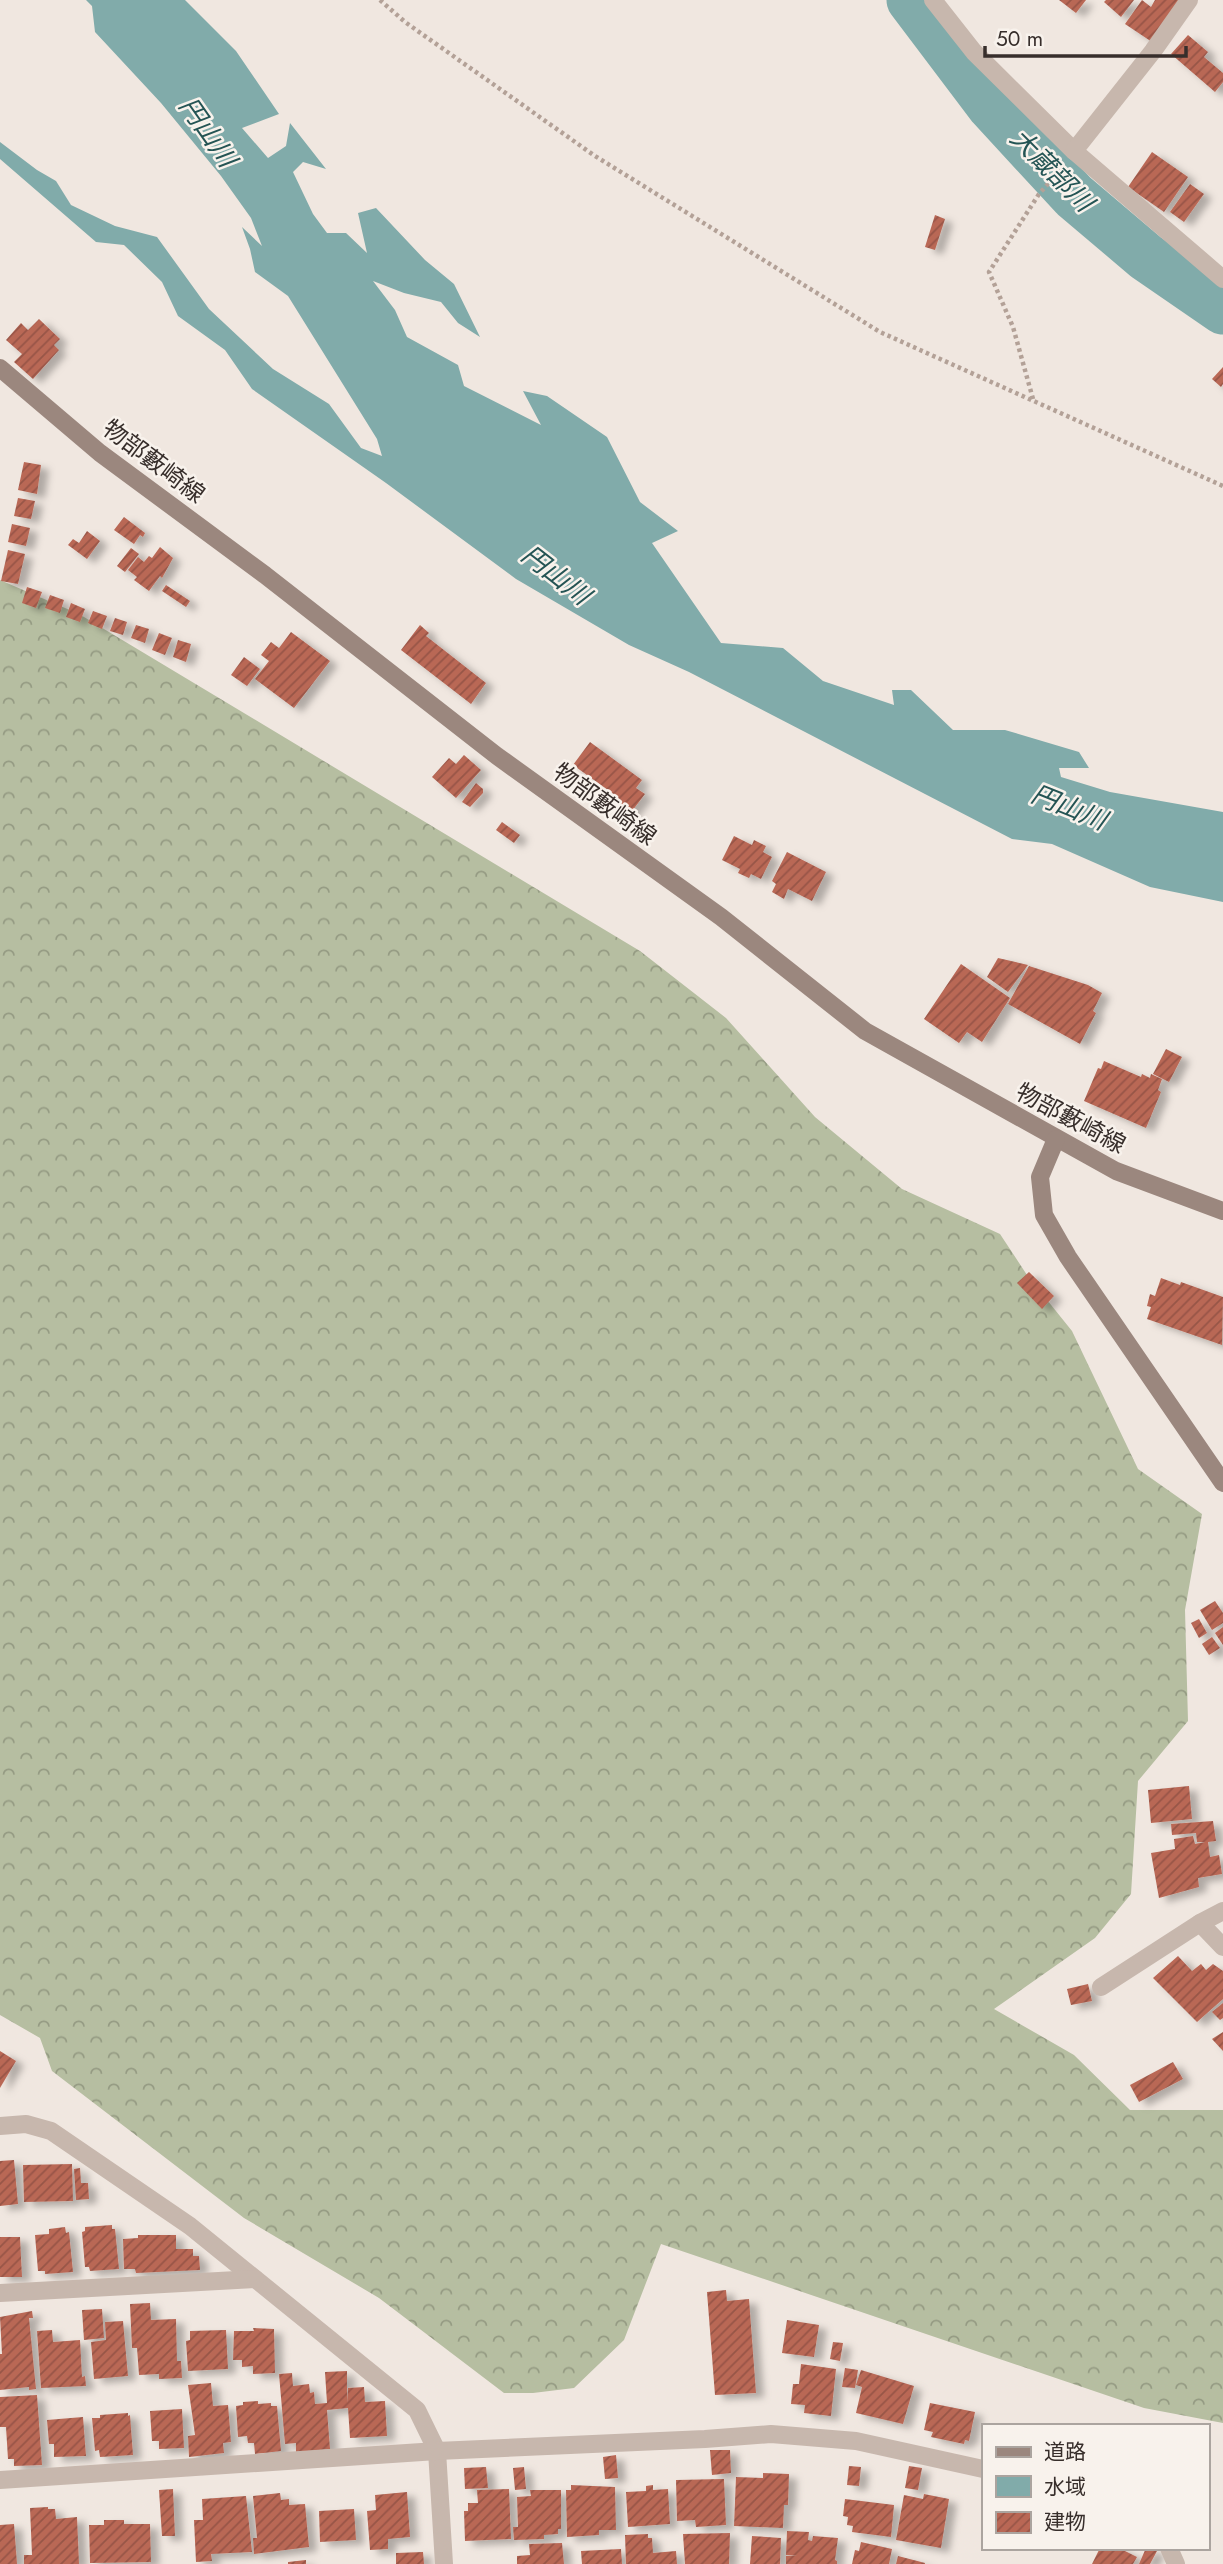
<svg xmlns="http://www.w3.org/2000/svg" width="1223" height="2564" viewBox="0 0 1223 2564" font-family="Jost,'Noto Sans JP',sans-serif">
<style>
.forest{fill:url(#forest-crowns)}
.water{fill:#81abaa}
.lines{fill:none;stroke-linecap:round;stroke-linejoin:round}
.river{stroke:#81abaa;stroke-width:49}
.building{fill:url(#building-hatch);filter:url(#shadow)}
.path{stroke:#b3a197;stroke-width:4.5;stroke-dasharray:3.5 3.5;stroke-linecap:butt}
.street{stroke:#c7b7ad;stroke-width:18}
.secondary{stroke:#9b877e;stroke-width:18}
.labels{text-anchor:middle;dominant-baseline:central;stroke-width:5;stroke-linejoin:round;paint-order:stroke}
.street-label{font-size:24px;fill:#372e2b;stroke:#f8f2ec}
.water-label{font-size:26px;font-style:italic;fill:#245454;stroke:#f8f2ec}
</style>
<defs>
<pattern id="forest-crowns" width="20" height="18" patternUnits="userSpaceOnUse" patternTransform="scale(1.75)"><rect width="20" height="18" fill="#b6bea1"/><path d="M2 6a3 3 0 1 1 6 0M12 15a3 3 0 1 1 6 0" fill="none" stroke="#959b83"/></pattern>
<pattern id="building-hatch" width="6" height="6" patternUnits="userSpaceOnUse" patternTransform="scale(1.75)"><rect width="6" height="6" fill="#b96755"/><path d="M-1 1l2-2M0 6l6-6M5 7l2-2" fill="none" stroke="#975547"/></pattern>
<filter id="shadow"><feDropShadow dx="8" dy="4.5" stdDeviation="3.5" flood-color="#0004"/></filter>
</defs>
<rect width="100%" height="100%" fill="#f0e7e0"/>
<!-- forest -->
<polygon class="forest" points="0,580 79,614 640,951 726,1018 815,1117 902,1189 1000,1234 1027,1275 1072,1331 1138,1469 1202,1514 1185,1610 1188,1721 1138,1781 1131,1894 1095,1938 994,2009 1074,2055 1130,2110 1223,2110 1223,2423 1144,2408 661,2244 624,2340 574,2388 533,2393 504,2393 379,2298 244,2218 52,2071 40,2038 0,2015"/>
<!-- water -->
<polygon class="water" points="86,0 185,0 236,51 279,114 242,128 268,158 286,146 290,123 326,169 303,162 293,172 313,214 327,233 346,233 367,253 358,213 376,208 425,260 454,284 480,337 458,323 441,302 404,293 373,281 395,310 407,337 458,365 464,386 541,425 523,391 547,396 607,437 640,502 678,531 652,543 721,643 783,648 823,681 894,705 892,690 911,690 953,730 1005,730 1079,752 1089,768 1059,768 1061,777 1110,792 1223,812 1223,902 1150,887 1052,844 1012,839 689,672 629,645 516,579 386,483 252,389 225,350 178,316 162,282 124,245 96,242 0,159 0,142 37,170 56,181 71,205 115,226 157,237 209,309 273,369 329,404 361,448 382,456 377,439 288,296 255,272 250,249 242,227 262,246 251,218 221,176 161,103 95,32 92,6"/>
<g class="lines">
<!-- river -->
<polyline class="river" points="911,0 991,106 1074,196 1146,257 1223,310"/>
</g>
<!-- building -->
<g class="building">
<polygon points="1059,0 1086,0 1076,13"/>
<polygon points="1106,0 1134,0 1121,17 1104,2"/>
<polygon points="1142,0 1151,7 1155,0 1179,0 1152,42 1125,24"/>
<polygon points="1188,35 1208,52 1204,57 1223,73 1223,82 1215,92 1171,54"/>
<polygon points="1152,152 1188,177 1164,212 1128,187"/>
<polygon points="1190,184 1204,194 1184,222 1170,212"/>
<polygon points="935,215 945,219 935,250 925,247"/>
<polygon points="39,319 60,339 54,345 59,350 33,379 14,362 22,354 6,340 21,323 28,330"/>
<polygon points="1223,367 1223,384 1221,387 1212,379"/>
<polygon points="24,462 41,465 37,494 18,490"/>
<polygon points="18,498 35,501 31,519 14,516"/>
<polygon points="124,517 145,533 143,537 140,535 134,544 114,530"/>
<polygon points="12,524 30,528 26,546 8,542"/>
<polygon points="87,531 100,541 87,559 68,545 73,539 79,543"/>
<polygon points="160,547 173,558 162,578 160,576 149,591 134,580 137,577 128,570 138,557 144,562 149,556 152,558"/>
<polygon points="131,548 139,554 125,572 117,566"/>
<polygon points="8,550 25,554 18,584 1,581"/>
<polygon points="166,585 190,601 186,607 162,591"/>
<polygon points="27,587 42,592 36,608 22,603"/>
<polygon points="50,595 64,600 60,613 45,608"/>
<polygon points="71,603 85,609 80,622 66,617"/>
<polygon points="93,611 107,616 102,629 88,623"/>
<polygon points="115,618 127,622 123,635 110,631"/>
<polygon points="136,625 149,629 145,643 131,638"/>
<polygon points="420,625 429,633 426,636 486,683 471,704 401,650"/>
<polygon points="291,632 330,661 294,708 255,679 269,661 261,655 271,642 279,648"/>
<polygon points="159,633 172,638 165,655 152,650"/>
<polygon points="178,640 191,644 186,662 173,657"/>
<polygon points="244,657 260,669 247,686 231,675"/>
<polygon points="590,742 642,780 636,788 645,794 629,815 611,801 615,795 573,765"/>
<polygon points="464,755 481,770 456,798 432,777 449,758 456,764"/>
<polygon points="476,783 483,789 483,793 470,807 462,802"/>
<polygon points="502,822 520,835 514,843 496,830"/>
<polygon points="734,836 752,845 754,840 766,846 763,852 772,857 761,879 751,874 749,878 738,873 740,869 722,860"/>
<polygon points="787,852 826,872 812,901 788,889 784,899 772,892 776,884 772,881"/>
<polygon points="998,958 1028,965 1008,992 987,977"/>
<polygon points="961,964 1010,998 982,1042 967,1032 959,1043 924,1019"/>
<polygon points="1029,966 1088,985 1102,993 1093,1011 1096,1013 1080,1044 1008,1004"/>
<polygon points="1166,1049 1182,1057 1169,1082 1153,1074"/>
<polygon points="1104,1061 1141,1077 1142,1074 1150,1078 1151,1074 1162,1079 1158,1090 1161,1092 1146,1128 1084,1101 1098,1068 1101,1069"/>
<polygon points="1029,1272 1054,1296 1042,1309 1017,1283"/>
<polygon points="1161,1278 1180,1285 1181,1282 1223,1297 1222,1345 1147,1319 1151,1307 1147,1306 1150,1294 1155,1296"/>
<polygon points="1215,1601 1223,1613 1223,1623 1212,1630 1200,1610"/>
<polygon points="1199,1619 1207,1633 1199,1638 1191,1623"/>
<polygon points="1223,1627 1223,1645 1215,1633"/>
<polygon points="1212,1637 1220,1648 1209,1655 1202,1644"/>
<polygon points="1189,1786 1192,1819 1151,1823 1148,1790"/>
<polygon points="1213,1821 1216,1841 1208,1842 1210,1857 1219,1855 1222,1874 1198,1878 1199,1887 1159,1898 1151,1853 1175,1849 1174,1839 1193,1836 1195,1844 1205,1842 1197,1842 1196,1833 1172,1835 1171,1824"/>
<polygon points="1178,1956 1192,1971 1201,1964 1206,1970 1213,1964 1223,1971 1223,1999 1197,2022 1153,1978"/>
<polygon points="1088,1984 1092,2001 1071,2005 1067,1989"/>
<polygon points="1223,2003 1223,2018 1220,2020 1212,2012"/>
<polygon points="1223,2032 1223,2051 1212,2039"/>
<polygon points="0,2051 16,2061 0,2088"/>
<polygon points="1173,2062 1183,2079 1139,2102 1130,2085"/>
<polygon points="14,2160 18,2204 0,2206 0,2161"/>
<polygon points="72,2164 73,2201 24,2202 23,2165"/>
<polygon points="80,2168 81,2183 88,2183 89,2199 76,2200 74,2169"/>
<polygon points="112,2225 112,2229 115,2229 119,2269 90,2271 89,2267 85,2267 82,2232 85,2231 85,2227"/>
<polygon points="65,2227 66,2233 69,2232 73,2272 45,2274 45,2271 38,2271 35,2235 49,2234 49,2229"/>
<polygon points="138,2235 176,2235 176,2249 193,2249 193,2256 199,2256 200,2270 136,2273 135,2269 124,2269 123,2239 138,2238"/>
<polygon points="0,2237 20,2237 22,2277 0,2277"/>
<polygon points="726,2290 727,2301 749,2299 756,2393 715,2395 707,2292"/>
<polygon points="150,2303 151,2320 176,2319 177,2361 181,2361 182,2378 159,2379 159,2374 139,2375 137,2348 132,2348 130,2304"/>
<polygon points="102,2309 104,2338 84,2340 82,2310"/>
<polygon points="32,2311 33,2318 29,2318 36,2389 29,2390 29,2387 0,2390 0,2354 2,2354 0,2317"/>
<polygon points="787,2320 819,2325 814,2357 782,2353"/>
<polygon points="123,2321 128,2376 94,2379 91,2342 106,2340 105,2322"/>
<polygon points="253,2328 274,2329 275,2373 253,2374 253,2366 242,2367 242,2360 233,2360 234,2331 254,2331"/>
<polygon points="52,2330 53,2342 80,2340 82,2377 85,2376 86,2386 41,2388 37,2331"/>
<polygon points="226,2330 228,2369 188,2371 186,2341 190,2340 190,2331"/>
<polygon points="833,2342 843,2343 840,2361 830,2359"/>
<polygon points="801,2364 836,2369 831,2416 804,2413 805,2405 791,2404 793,2384 799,2384"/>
<polygon points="845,2368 858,2370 855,2388 842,2387"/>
<polygon points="861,2370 914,2386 903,2424 856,2413 862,2387 856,2385"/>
<polygon points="347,2371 347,2403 348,2388 364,2387 365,2402 385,2401 387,2436 350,2438 348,2408 327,2410 330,2449 296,2452 296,2443 285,2444 279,2374 292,2373 293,2386 309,2384 310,2393 314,2392 315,2404 327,2403 325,2372"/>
<polygon points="211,2383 213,2406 228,2405 231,2442 223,2443 224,2453 189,2457 188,2436 195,2435 188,2385"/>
<polygon points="37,2395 42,2465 14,2466 14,2459 8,2459 6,2427 0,2427 0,2397"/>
<polygon points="258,2401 258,2404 271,2403 271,2406 277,2406 281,2451 255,2454 254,2443 248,2443 247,2436 238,2437 236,2406 243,2405 243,2402"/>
<polygon points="930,2403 975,2412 969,2441 965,2440 964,2444 931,2437 933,2432 924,2430"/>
<polygon points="182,2409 184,2448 159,2449 159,2441 152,2441 150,2411"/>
<polygon points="128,2413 128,2416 130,2415 133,2455 100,2457 99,2450 95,2451 92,2418 100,2418 100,2415"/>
<polygon points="83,2417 86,2456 54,2457 54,2444 49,2444 47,2420"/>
<polygon points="710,2450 730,2450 731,2473 712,2475"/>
<polygon points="616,2455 618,2478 605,2479 603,2457"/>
<polygon points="849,2466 861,2467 859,2486 847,2485"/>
<polygon points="909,2466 922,2468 918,2490 905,2488"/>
<polygon points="486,2467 488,2488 465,2489 464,2468"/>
<polygon points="524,2467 526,2489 515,2490 513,2468"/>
<polygon points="763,2473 789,2474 788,2505 784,2505 783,2528 734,2526 736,2477 763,2478"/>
<polygon points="724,2479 726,2525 696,2527 695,2520 677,2521 676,2480"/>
<polygon points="571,2485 615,2487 616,2530 599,2530 599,2535 567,2537 566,2490 571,2490"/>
<polygon points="653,2485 653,2490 668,2489 670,2524 628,2527 626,2492 646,2491 646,2486"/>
<polygon points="173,2489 175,2536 162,2536 159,2490"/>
<polygon points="509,2489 511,2539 465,2541 464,2511 468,2511 468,2503 478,2503 477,2490"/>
<polygon points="530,2490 561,2490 561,2529 558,2529 558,2534 544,2535 544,2539 514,2540 513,2527 518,2527 517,2497 531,2496"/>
<polygon points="407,2492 410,2537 388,2539 388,2549 370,2550 367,2511 376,2510 375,2495"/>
<polygon points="280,2493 281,2500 289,2499 289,2505 305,2504 309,2547 254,2554 253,2538 257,2538 253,2496"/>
<polygon points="924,2494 949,2499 941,2548 896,2540 904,2495 923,2499"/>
<polygon points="246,2496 252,2552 211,2554 212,2561 196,2562 194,2520 203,2520 202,2499"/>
<polygon points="845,2499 894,2505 891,2537 852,2532 853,2526 847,2525 848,2517 843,2516"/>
<polygon points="48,2507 48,2509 55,2509 56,2519 77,2517 79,2564 24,2564 24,2555 32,2555 30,2508"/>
<polygon points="354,2509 356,2540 320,2542 319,2511"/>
<polygon points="104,2520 124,2520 124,2524 150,2524 151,2562 90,2563 89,2525 104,2525"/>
<polygon points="14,2524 17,2564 0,2564 0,2525"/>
<polygon points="787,2531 809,2532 808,2540 812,2541 813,2536 838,2538 835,2560 837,2561 837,2564 786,2564 786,2556 797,2556 786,2555"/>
<polygon points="730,2533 729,2564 685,2564 683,2534"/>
<polygon points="648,2534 648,2538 652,2538 653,2553 676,2551 677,2564 626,2564 625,2535"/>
<polygon points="752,2536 781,2538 780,2564 750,2564"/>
<polygon points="861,2542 892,2549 889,2564 852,2564 855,2550 859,2551"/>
<polygon points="562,2543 564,2564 517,2564 517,2556 530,2555 529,2544"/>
<polygon points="1100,2548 1119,2548 1137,2557 1133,2564 1092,2564"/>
<polygon points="1146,2548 1157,2551 1150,2564 1139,2564"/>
<polygon points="621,2549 622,2564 582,2564 581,2551"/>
<polygon points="423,2552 424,2564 396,2564 396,2553"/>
<polygon points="898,2556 925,2563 925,2564 896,2564"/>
<polygon points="306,2560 306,2564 288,2564 288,2562"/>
</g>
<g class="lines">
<!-- path -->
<g class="path">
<polyline points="380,0 405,22 595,156 880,332 1223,486"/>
<polyline points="1033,399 1013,327 989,272 1039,194 1061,169"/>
</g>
<!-- street -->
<g class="street">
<polyline points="933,0 974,52 1074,151"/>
<polyline points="1189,0 1153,51 1074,151 1223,279"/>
<polyline points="1200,1923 1223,1947"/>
<polyline points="1101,1987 1200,1923 1223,1911"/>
<polyline points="0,2126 26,2124 51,2131 190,2226 417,2410 437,2451 444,2564"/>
<polyline points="0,2293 255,2279"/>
<polyline points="0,2480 437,2451 705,2439 771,2434 856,2441 983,2469"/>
<polyline points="1169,2548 1176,2564"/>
</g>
<!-- secondary -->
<g class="secondary">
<polyline points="0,368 100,453 265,575 497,756 721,917 865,1031 1116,1171 1223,1211"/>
<polyline points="1056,1139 1040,1177 1044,1215 1068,1257 1223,1483"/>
</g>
</g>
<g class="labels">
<!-- street labels -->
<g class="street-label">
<text transform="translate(154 461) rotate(37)">物部藪崎線</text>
<text transform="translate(605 804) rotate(36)">物部藪崎線</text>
<text transform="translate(1071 1118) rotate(28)">物部藪崎線</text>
</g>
<!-- water labels -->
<g class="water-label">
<text transform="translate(208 132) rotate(55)">円山川</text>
<text transform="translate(1052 170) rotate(45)">大蔵部川</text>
<text transform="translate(556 575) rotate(38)">円山川</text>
<text transform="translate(1069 807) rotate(22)">円山川</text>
</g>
</g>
<!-- legend -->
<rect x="982" y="2424" width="228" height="126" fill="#f8f2ec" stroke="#aba49f" stroke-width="2"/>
<rect x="996" y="2447" width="35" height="10" fill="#9b877e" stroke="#aba49f" stroke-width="2"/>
<text x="1044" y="2459" font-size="21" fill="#372e2b">道路</text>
<rect x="996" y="2476" width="35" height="21" fill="#81abaa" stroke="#aba49f" stroke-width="2"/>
<text x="1044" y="2494" font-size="21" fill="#372e2b">水域</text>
<rect x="996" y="2512" width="35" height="21" fill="url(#building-hatch)" stroke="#aba49f" stroke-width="2"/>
<text x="1044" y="2529" font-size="21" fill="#372e2b">建物</text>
<!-- scale -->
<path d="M985 46v10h201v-10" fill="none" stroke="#372e2b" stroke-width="3.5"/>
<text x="996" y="46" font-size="21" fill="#372e2b" stroke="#f8f2ec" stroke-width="5" paint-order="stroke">50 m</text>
</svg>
